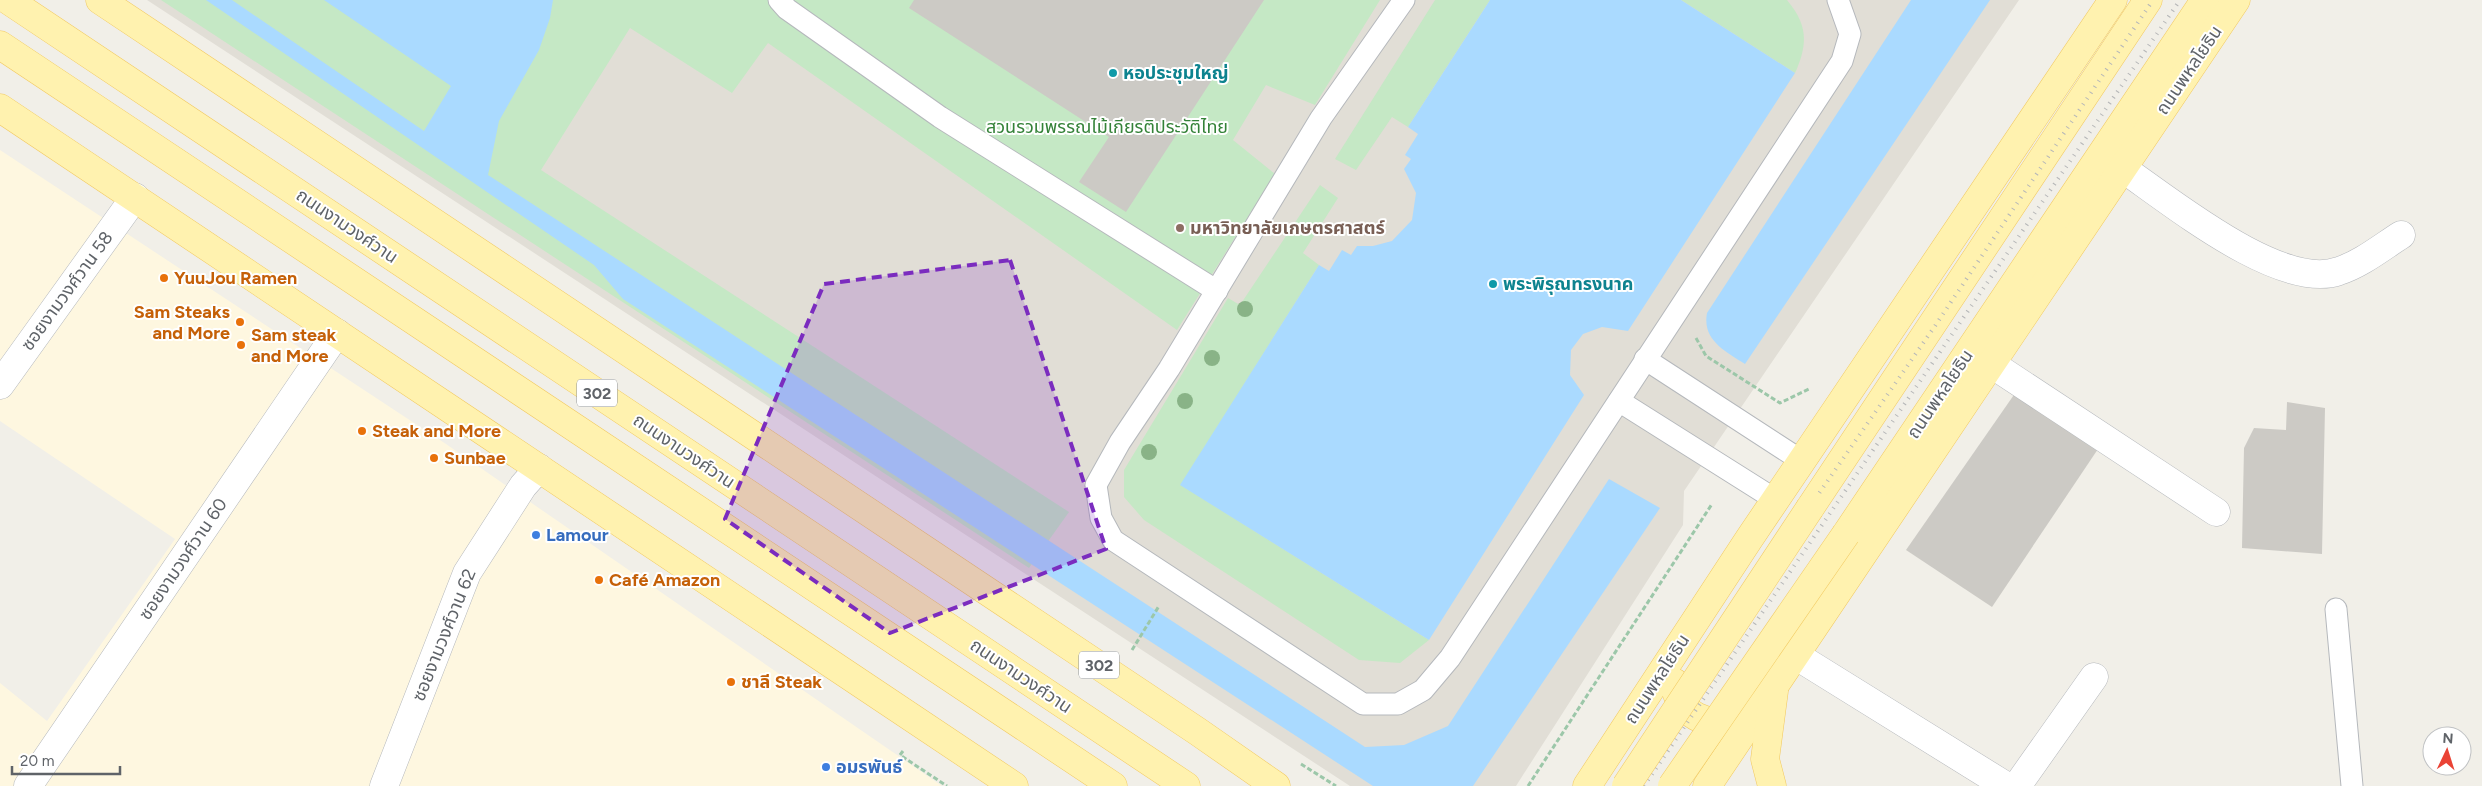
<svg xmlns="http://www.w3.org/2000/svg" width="2482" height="786" viewBox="0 0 2482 786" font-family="Figtree,'Noto Sans Thai',sans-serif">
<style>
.commercial{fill:#fef7e0}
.education{fill:#e1ded6}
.green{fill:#c5e8c5}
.water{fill:#aadaff}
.building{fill:#cccac5}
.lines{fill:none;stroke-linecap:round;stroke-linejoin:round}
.lane-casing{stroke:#b5b8bc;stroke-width:23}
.street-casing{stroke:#b5b8bc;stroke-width:29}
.primary-casing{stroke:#f2c960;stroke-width:29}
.path{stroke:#9cc7a9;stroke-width:3;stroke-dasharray:5 2.5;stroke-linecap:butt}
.lane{stroke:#fff;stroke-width:21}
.street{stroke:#fff;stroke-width:28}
.primary{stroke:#fff2af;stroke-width:28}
.rail{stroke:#b6b7b8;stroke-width:4;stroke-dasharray:1 6;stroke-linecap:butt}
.primary-bridge-casing{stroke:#f2c960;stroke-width:29;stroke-linecap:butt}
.primary-bridge{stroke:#fff2af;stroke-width:28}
.tree{fill:#89b387}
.marked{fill:#7b2cbf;fill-opacity:0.2;stroke:#7b2cbf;stroke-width:4;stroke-dasharray:10 6;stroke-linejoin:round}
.culture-dot{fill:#0f9aa8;stroke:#fff;stroke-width:2}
.education-dot{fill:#8d6e63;stroke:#fff;stroke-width:2}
.food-dot{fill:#e8710a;stroke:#fff;stroke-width:2}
.shop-dot{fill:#3f7fe0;stroke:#fff;stroke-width:2}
.labels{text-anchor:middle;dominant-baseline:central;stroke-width:4;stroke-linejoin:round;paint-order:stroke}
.shield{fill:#fff;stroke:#8f9295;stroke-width:1}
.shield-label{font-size:16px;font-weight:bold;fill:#5f6368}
.street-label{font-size:18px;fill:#5f6368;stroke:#fff}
.culture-label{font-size:18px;font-weight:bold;fill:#0d838f;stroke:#fff;text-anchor:start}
.park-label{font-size:18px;fill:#348238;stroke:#fff}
.education-label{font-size:18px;font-weight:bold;fill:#785e54;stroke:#fff;text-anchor:start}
.food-label{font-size:18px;font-weight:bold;fill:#c56008;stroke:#fff;text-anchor:start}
.shop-label{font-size:18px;font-weight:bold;fill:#366cbe;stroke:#fff;text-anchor:start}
</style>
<rect width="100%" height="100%" fill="#f1efe8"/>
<!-- commercial -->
<polygon class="commercial" points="0,150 446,444 942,786 0,786 0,683 47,721 175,539 0,421"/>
<!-- education -->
<polygon class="education" points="147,0 2019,0 1684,491 1683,525 1516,786 1350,786"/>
<!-- green -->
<g class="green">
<polygon points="161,0 1380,0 1315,105 1266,85 1233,140 1275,174 1177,330 768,43 732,93 630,28 541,170 1069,512 1029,568"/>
<polygon points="1435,0 1490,0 1408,127 1392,117 1356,170 1335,159"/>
<path d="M1681,0H1787C1808,25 1808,44 1795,73Z"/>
<polygon points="1320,185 1338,198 1303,253 1319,265 1181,485 1429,640 1400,663 1359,660 1144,520 1124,497 1124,470 1228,298 1240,305"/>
</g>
<!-- water -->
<g class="water">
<polygon points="206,0 232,0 424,131 451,86 324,0 553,0 550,18 539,50 499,121 488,175 1365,747 1404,745 1448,726 1609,479 1660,508 1473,786 1373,786 623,299 594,265"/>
<polygon points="1490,0 1681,0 1795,73 1628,331 1602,327 1583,334 1571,350 1570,375 1584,395 1429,640 1180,485 1319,265 1329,271 1342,250 1351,255 1357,246 1373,246 1392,241 1412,220 1416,193 1404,169 1411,159 1405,155 1418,134 1408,127"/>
<path d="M1911,0H1990L1745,364C1725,351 1702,340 1707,313Z"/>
</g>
<!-- building -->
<g class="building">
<polygon points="914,0 1264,0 1126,212 1079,182 1109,137 909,8"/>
<polygon points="2018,389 2100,446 1992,607 1906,550"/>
<polygon points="2287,402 2325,408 2322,554 2242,548 2244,448 2254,428 2286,430"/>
</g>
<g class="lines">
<!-- lane casing -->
<g class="lane-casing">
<g id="lane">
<polyline points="779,0 787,9 940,117 1217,291"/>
<polyline points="1404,0 1321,118 1169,369 1120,442 1096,485 1101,518 1113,540 1363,704 1398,704 1423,690 1450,658 1842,61 1850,34 1838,0"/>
<polyline points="1645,359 1802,461"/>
<polyline points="1619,401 1776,500"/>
<polyline points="2336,609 2352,786"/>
</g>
</g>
<!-- street casing -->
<g class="street-casing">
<g id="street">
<path d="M2122,168C2169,200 2281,292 2339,271C2361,264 2382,247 2401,235"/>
<polyline points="1990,363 2216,512"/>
<polyline points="0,385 135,197"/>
<polyline points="1795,655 2006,786"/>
<polyline points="28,786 337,333"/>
<polyline points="384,786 467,573 523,486 539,468"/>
<polyline points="2017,786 2094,677"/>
</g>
</g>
<!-- primary casing -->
<g class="primary-casing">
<g id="primary">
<polyline points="8,0 1186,786"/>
<polyline points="100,0 1197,731 1276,786"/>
<polyline points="0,45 1113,786"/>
<polyline points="0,108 1014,786"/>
<polyline points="1810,508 2148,0"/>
<polyline points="1846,534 2205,0"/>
<path d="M1674,682C1678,714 1709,731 1738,716"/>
<polyline points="1587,786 1749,539 2113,0"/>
<polyline points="1707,786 2236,0"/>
<polyline points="1772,786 1765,759 1774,691"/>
</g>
</g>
<!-- path -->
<g class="path">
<polyline points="1696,338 1706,356 1780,403 1809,389"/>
<polyline points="1132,650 1159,606"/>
<polyline points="903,751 900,755 947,786"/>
<polyline points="1301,764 1336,786"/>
<polyline points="1528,786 1712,504"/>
</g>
<!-- lane -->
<use href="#lane" class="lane"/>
<!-- street -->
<use href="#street" class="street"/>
<!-- primary -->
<use href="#primary" class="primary"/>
<!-- rail -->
<g class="rail">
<polyline points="1616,786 1935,326 2153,0"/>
<polyline points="1644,786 2180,0"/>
</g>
<!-- primary-bridge casing -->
<g class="primary-bridge-casing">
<g id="primary-bridge">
<polyline points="1626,786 1810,508"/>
<polyline points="1672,786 1846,534"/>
</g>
</g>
<!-- primary-bridge -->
<use href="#primary-bridge" class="primary-bridge"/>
</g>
<!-- trees -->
<g class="tree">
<circle cx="1245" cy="309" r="8"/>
<circle cx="1212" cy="358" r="8"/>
<circle cx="1185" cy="401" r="8"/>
<circle cx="1149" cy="452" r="8"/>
</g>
<!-- marked area -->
<path class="marked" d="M1010,260L1106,549L890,633L725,519L824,284Z"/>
<!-- markers -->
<g class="culture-dot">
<circle cx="1113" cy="73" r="5"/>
<circle cx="1493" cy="284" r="5"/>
</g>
<circle class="education-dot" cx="1180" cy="228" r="5"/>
<g class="food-dot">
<circle cx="164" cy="278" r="5"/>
<circle cx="240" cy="322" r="5"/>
<circle cx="241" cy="345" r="5"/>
<circle cx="362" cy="431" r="5"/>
<circle cx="434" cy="458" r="5"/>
<circle cx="599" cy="580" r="5"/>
<circle cx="731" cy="682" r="5"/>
</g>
<g class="shop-dot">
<circle cx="536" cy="535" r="5"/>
<circle cx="826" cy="767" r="5"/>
</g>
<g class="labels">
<!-- shield labels -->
<g class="shield">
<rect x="577" y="379.5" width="40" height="27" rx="4"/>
<rect x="1079" y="651.5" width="40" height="27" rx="4"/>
</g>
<g class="shield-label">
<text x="597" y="393">302</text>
<text x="1099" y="665">302</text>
</g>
<!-- street labels -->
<g class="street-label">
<text transform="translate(2189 70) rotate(-56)">ถนนพหลโยธิน</text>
<text transform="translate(347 226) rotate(34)">ถนนงามวงศ์วาน</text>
<text transform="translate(67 291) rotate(-54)">ซอยงามวงศ์วาน 58</text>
<text transform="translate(1940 394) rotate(-56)">ถนนพหลโยธิน</text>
<text transform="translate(684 451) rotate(34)">ถนนงามวงศ์วาน</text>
<text transform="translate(183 559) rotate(-56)">ซอยงามวงศ์วาน 60</text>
<text transform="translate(444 635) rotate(-68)">ซอยงามวงศ์วาน 62</text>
<text transform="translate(1021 676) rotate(34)">ถนนงามวงศ์วาน</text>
<text transform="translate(1657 679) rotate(-57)">ถนนพหลโยธิน</text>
</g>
<!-- culture labels -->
<g class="culture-label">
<text x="1123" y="73">หอประชุมใหญ่</text>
<text x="1503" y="284">พระพิรุณทรงนาค</text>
</g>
<!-- park labels -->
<g class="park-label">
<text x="1107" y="127">สวนรวมพรรณไม้เกียรติประวัติไทย</text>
</g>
<!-- education labels -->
<g class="education-label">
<text x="1190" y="228">มหาวิทยาลัยเกษตรศาสตร์</text>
</g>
<!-- food labels -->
<g class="food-label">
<text x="174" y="278">YuuJou Ramen</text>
<text x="230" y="312" text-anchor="end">Sam Steaks<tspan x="230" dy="21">and More</tspan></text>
<text x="251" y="335">Sam steak<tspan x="251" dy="21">and More</tspan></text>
<text x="372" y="431">Steak and More</text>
<text x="444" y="458">Sunbae</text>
<text x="609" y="580">Café Amazon</text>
<text x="741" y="682">ชาลี Steak</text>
</g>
<!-- shop labels -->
<g class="shop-label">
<text x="546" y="535">Lamour</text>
<text x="836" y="767">อมรพันธ์</text>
</g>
</g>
<!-- north arrow -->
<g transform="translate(2447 751) rotate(4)"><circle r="24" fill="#ffffff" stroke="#bfc1c3"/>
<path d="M0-4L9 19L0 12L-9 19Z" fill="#ea4335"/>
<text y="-8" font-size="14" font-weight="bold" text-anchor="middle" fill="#5f6368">N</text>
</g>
<!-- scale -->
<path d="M12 766v8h108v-8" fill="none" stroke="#5f6368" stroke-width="2.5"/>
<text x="20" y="766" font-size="15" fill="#5f6368" stroke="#ffffff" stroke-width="4" paint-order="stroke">20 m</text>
</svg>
